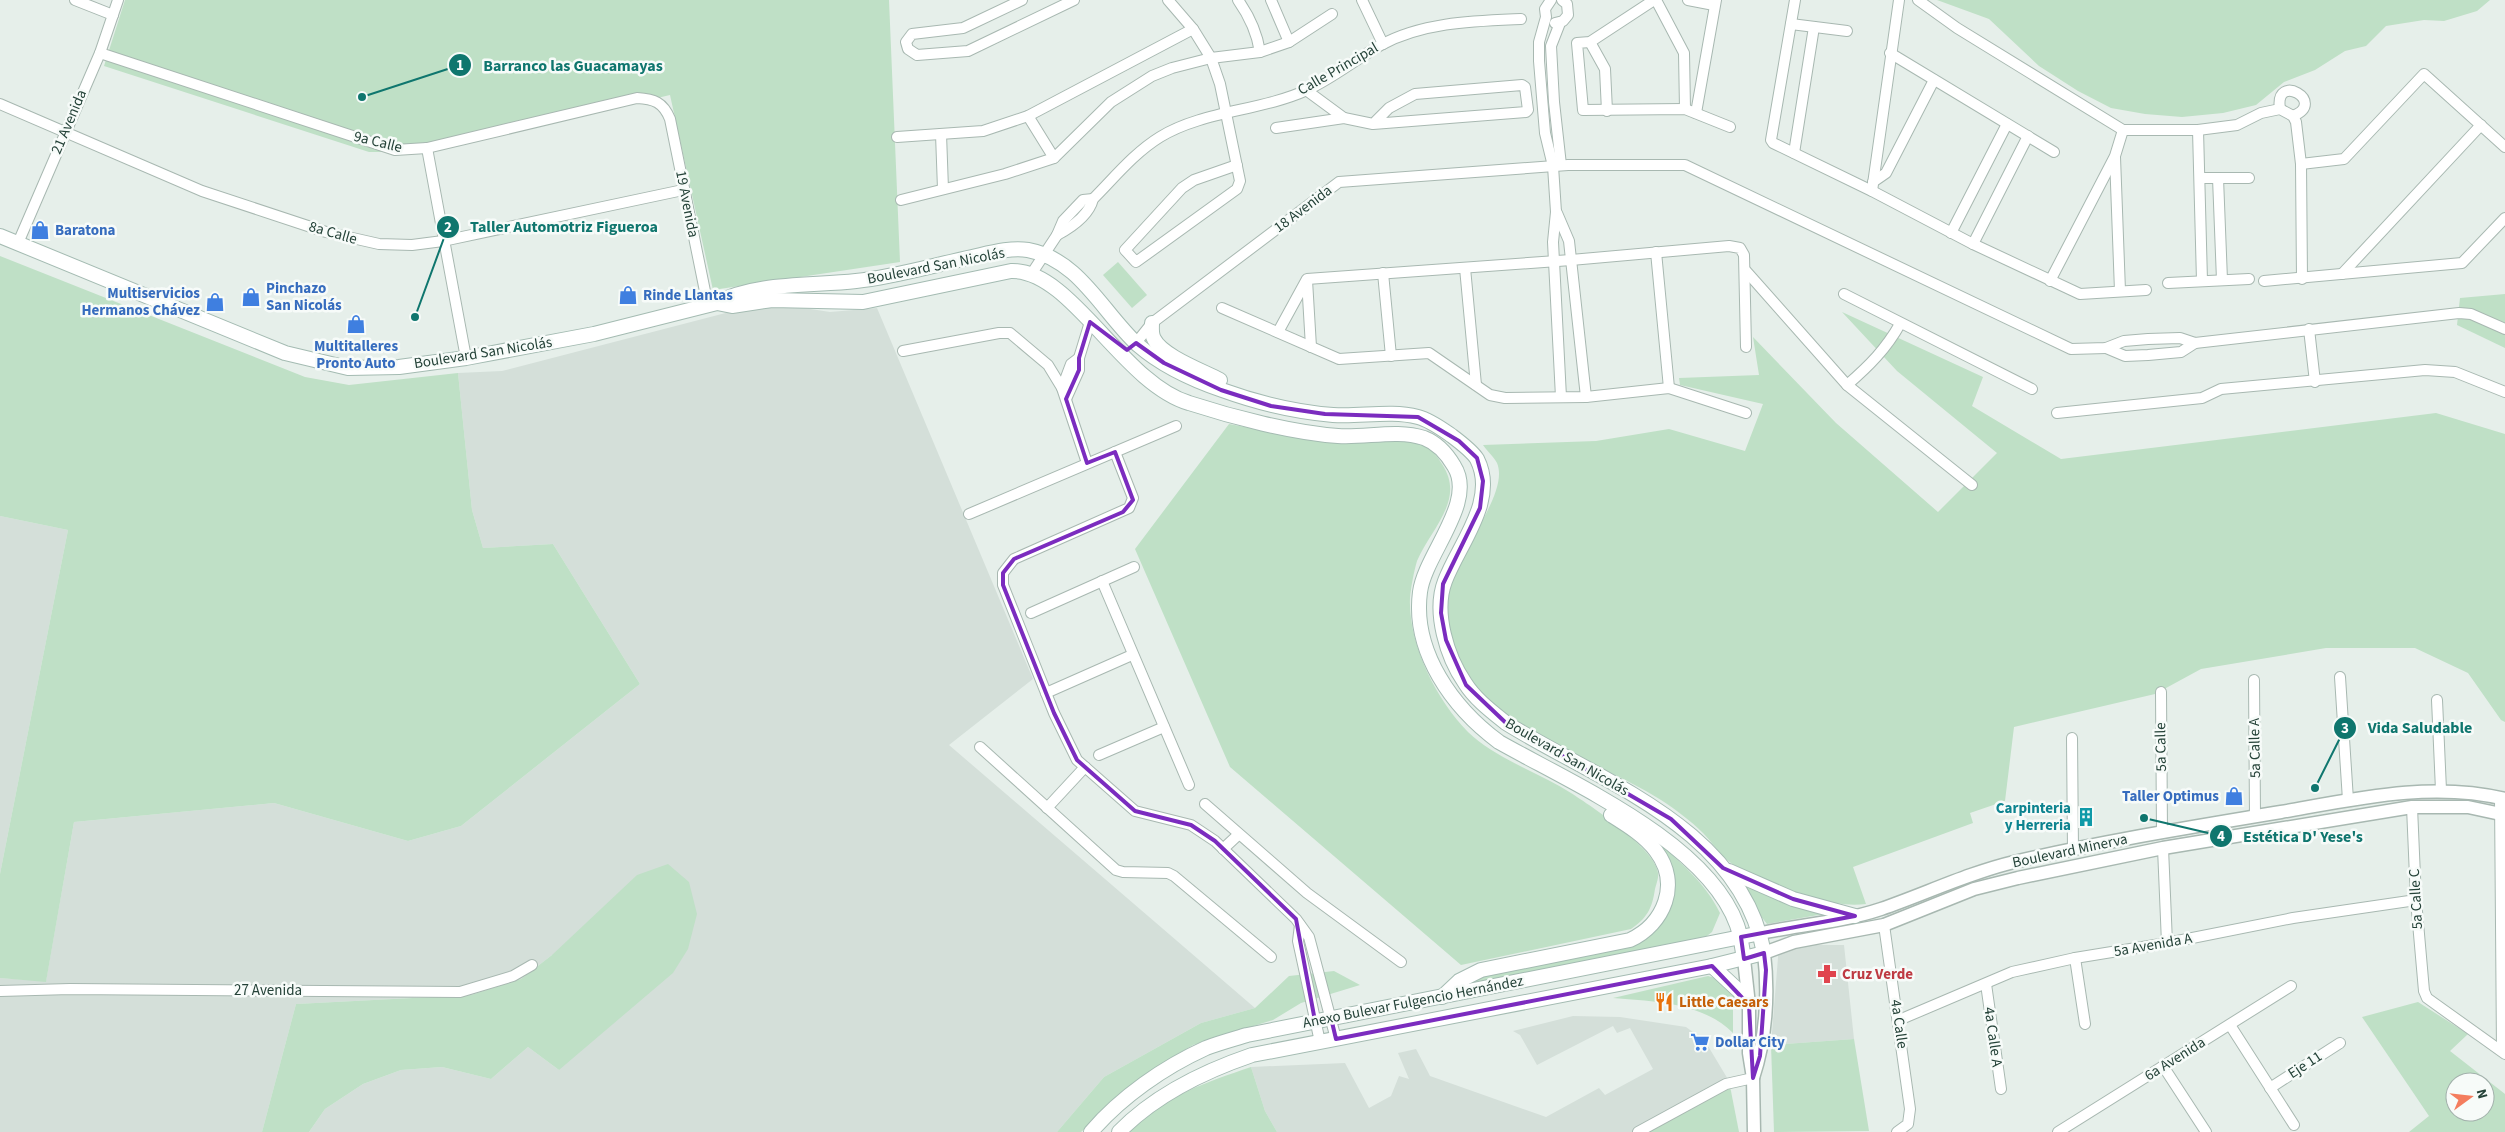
<svg xmlns="http://www.w3.org/2000/svg" width="2505" height="1132" viewBox="0 0 2505 1132" font-family="'Source Sans 3',sans-serif">
<style>
.built{fill:#d4dfd9}
.green{fill:#bfe0c6;fill-rule:evenodd}
.lines{fill:none;stroke-linecap:round;stroke-linejoin:round}
.minor-casing{stroke:#a8b8b1;stroke-width:12}
.tertiary-casing{stroke:#a8b8b1;stroke-width:15}
.secondary-casing{stroke:#a4bbb2;stroke-width:16}
.minor{stroke:#fff;stroke-width:10}
.tertiary{stroke:#fff;stroke-width:12}
.secondary{stroke:#fff;stroke-width:14}
.marked{fill:none;stroke:#7b2cbf;stroke-width:4;stroke-linejoin:round}
.labels{text-anchor:middle;dominant-baseline:central;stroke-width:5;stroke-linejoin:round;paint-order:stroke}
.street-label{font-size:15px;fill:#244238;stroke:#f7fbf9}
.shop-label{font-size:15px;font-weight:bold;fill:#366cbe;stroke:#f7fbf9;text-anchor:start}
.culture-label{font-size:15px;font-weight:bold;fill:#0d838f;stroke:#f7fbf9;text-anchor:end}
.health-label{font-size:15px;font-weight:bold;fill:#be3a42;stroke:#f7fbf9;text-anchor:start}
.food-label{font-size:15px;font-weight:bold;fill:#c56008;stroke:#f7fbf9;text-anchor:start}
.leader{fill:none;stroke:#0f766e;stroke-width:2}
.callout-dot{fill:#0f766e;stroke:#f7fbf9;stroke-width:2}
.mark-label{font-size:15px;text-anchor:middle;font-weight:bold;fill:#fff}
.callout-label{font-size:16px;text-anchor:middle;font-weight:bold;fill:#0f766e;stroke:#f7fbf9;stroke-width:5;stroke-linejoin:round;paint-order:stroke}
</style>
<rect width="100%" height="100%" fill="#e6efea"/>
<!-- built -->
<g class="built">
<polygon points="778,304 830,312 877,308 1033,679 949,745 1255,1008 1201,1023 1104,1077 1057,1132 309,1132 325,1109 363,1084 401,1070 442,1067 491,1079 528,1047 559,1070 552,955 521,979 471,995 296,1004 262,1132 0,1132 0,978 46,981 74,822 274,803 408,841 461,826 640,684 553,544 483,548 472,510 458,373 502,371 741,309"/>
<polygon points="0,516 68,530 0,874"/>
<polygon points="1779,945 1844,945 1854,1039 1771,1045"/>
<polygon points="1573,1016 1620,1017 1686,1027 1705,1041 1729,1081 1633,1132 1277,1132 1265,1111 1251,1067 1345,1063 1369,1108 1391,1096 1399,1076 1409,1079 1398,1053 1416,1049 1430,1076 1546,1117 1599,1088 1605,1095 1653,1069 1630,1028 1617,1033 1613,1026 1537,1065 1520,1035 1513,1031"/>
</g>
<!-- green -->
<g class="green">
<polygon points="125,0 889,0 900,262 713,290 670,95 535,127 407,152 369,152 104,66"/>
<polygon points="1937,0 2490,0 2477,11 2444,21 2424,20 2386,26 2366,46 2345,51 2315,70 2284,82 2256,105 2223,113 2182,117 2145,114 2111,108 2078,91 2039,66 1989,19"/>
<polygon points="0,256 305,377 349,385 458,373 472,510 483,548 553,544 640,684 461,826 408,841 274,803 74,822 46,982 0,978 0,874 68,530 0,516"/>
<polygon points="1118,262 1147,295 1132,308 1103,275"/>
<polygon points="2505,294 2505,348 2457,325 2460,298"/>
<path d="M1842,312L1983,377L1972,406L2061,459L2436,413L2505,434V722L2501,720L2468,673L2415,648H2326L2201,669L2155,694L2014,727L2005,801L1970,813L1973,823L1853,867L1866,904C1822,909 1773,884 1734,865C1722,858 1712,842 1703,833C1691,821 1675,809 1661,800C1603,763 1483,724 1457,658C1451,643 1446,619 1446,602C1448,561 1511,496 1497,463C1494,457 1487,451 1483,445L1596,441L1669,429L1745,451L1763,404L1680,385L1679,378L1759,375L1753,337L1836,423L1938,512L1997,453L1897,371Z"/>
<path d="M1229,424C1278,433 1326,444 1377,442C1392,441 1411,438 1426,446C1432,450 1438,457 1442,464C1466,500 1431,528 1417,561C1414,571 1411,587 1410,598C1408,643 1436,700 1468,732C1496,759 1538,772 1571,793C1591,806 1656,849 1658,873C1659,877 1656,885 1655,889C1652,909 1647,918 1631,929L1461,965L1230,767L1135,549Z"/>
<path d="M1654,839C1679,861 1705,882 1720,913L1712,932L1703,939L1465,985L1473,977L1628,944L1669,899Z"/>
<polygon points="668,864 689,882 697,914 688,949 673,973 559,1070 528,1047 491,1079 442,1067 401,1070 363,1084 325,1109 309,1132 262,1132 296,1004 471,995 521,979 552,955 637,875"/>
<path d="M1744,884C1772,898 1799,907 1830,913L1767,924L1760,915Z"/>
<polygon points="1334,971 1360,985 1301,1003 1273,1020 1193,1045 1159,1065 1081,1132 1057,1132 1104,1077 1201,1023 1255,1008 1289,976"/>
<path d="M1708,976L1719,979L1736,997L1733,1007V1033C1704,1003 1653,1001 1613,998Z"/>
<path d="M2418,1002L2468,1034L2450,1051L2505,1094V1132H2409L2429,1116L2362,1017ZM2455,1082H2485V1112H2455Z"/>
<polygon points="1854,1039 1869,1131 1774,1132 1771,1045"/>
<path d="M1251,1067L1265,1111L1277,1132H1130C1161,1097 1207,1082 1251,1067Z"/>
<polygon points="1729,1081 1739,1132 1633,1132"/>
</g>
<g class="lines">
<!-- minor casing -->
<g class="minor-casing">
<g id="minor">
<polyline points="75,0 113,15"/>
<polyline points="1022,0 963,28 912,34 906,42 908,49 917,55 968,51 1074,0"/>
<polyline points="1168,0 1193,29 1211,58 1220,84 1240,181 1237,189 1136,262 1125,250 1182,188 1194,180 1237,165"/>
<path d="M1238,0C1250,17 1257,32 1260,52"/>
<polyline points="1271,0 1289,42"/>
<polyline points="1362,0 1383,44"/>
<polyline points="1551,0 1545,9 1546,17 1539,42 1539,61 1545,133 1553,166 1556,212 1553,242 1561,397"/>
<polyline points="1654,0 1590,42 1577,43 1583,110 1685,109 1730,127"/>
<polyline points="1656,0 1684,53 1685,109"/>
<polyline points="1688,0 1714,5"/>
<polyline points="1795,0 1771,140 1773,143 1872,191 1973,244 2080,294 2146,290"/>
<polyline points="1918,0 1957,28 2123,130 2198,130 2237,125 2261,113 2280,109 2293,116 2296,122 2301,164 2302,279"/>
<polyline points="1555,23 1563,21 1568,15 1567,4 1562,0"/>
<polyline points="1560,23 1551,46 1554,102 1561,165"/>
<polyline points="1791,24 1847,31"/>
<polyline points="1590,42 1605,69 1607,111"/>
<path d="M100,53L395,150L427,148L637,98C654,99 663,102 670,119L708,306"/>
<polyline points="1890,53 2054,152"/>
<polyline points="1306,90 1344,118"/>
<polyline points="0,104 202,191 326,232 379,244 412,245 443,241 683,190"/>
<path d="M2280,109C2274,71 2328,102 2293,116"/>
<polyline points="1696,113 1716,0"/>
<polyline points="1028,116 1054,158"/>
<polyline points="1276,128 1344,118 1373,124 1526,112 1528,110 1525,87 1522,85 1415,94 1389,108 1373,124"/>
<polyline points="2198,130 2202,281"/>
<polyline points="941,134 943,189"/>
<polyline points="897,137 983,131 1028,116 1193,29"/>
<polyline points="427,148 466,358"/>
<polyline points="1794,153 1814,27"/>
<polyline points="2115,157 2120,291"/>
<polyline points="2301,164 2344,159 2424,74 2505,147"/>
<polyline points="2200,178 2249,178"/>
<polyline points="2218,178 2222,280"/>
<polyline points="1873,182 1886,173 1934,80"/>
<polyline points="1872,191 1899,0"/>
<polyline points="901,200 1005,174 1054,158 1111,102 1152,76 1172,68 1211,58 1260,52 1289,42 1332,14"/>
<polyline points="1557,213 1569,241 1586,397"/>
<polyline points="1951,233 2007,124"/>
<path d="M1057,235C1072,227 1089,215 1093,199C1114,178 1134,153 1160,137C1202,111 1261,111 1307,90C1333,78 1356,59 1381,45C1423,22 1474,21 1521,19"/>
<polyline points="18,243 100,53 118,0"/>
<polyline points="1973,244 2028,136"/>
<polyline points="1656,252 1669,388"/>
<polyline points="1465,268 1476,385"/>
<polyline points="1746,271 1847,385 1972,485"/>
<polyline points="1032,273 1057,235 1063,221 1083,200 1093,199"/>
<polyline points="1383,273 1391,356"/>
<polyline points="2342,274 2481,125"/>
<polyline points="1307,280 1311,347"/>
<polyline points="2050,281 2115,156 2123,130"/>
<polyline points="2264,281 2462,263 2505,218"/>
<polyline points="2168,283 2249,279"/>
<polyline points="1844,294 2032,389"/>
<polyline points="1222,308 1339,359 1429,353 1490,395 1505,398 1586,397 1669,388 1746,413"/>
<polyline points="2309,329 2315,382"/>
<polyline points="1278,332 1307,279 1571,260 1729,246 1740,248 1744,255 1746,347"/>
<polyline points="1136,343 1152,323 1339,182 1568,165 1685,165 2071,349 2106,348 2124,341 2148,339 2180,338 2195,343 2459,313 2471,314 2505,329"/>
<polyline points="2106,348 2125,356 2148,355 2181,352 2195,343"/>
<polyline points="903,351 999,333 1010,333 1048,365 1062,388 1087,463"/>
<path d="M1847,385C1869,366 1886,349 1900,324"/>
<polyline points="1062,388 1071,364 1079,358"/>
<polyline points="1066,399 1079,370 1079,358 1090,322"/>
<polyline points="2057,413 2202,398 2221,389 2425,370 2455,372 2505,392"/>
<polyline points="1115,452 1133,498 1129,508 1014,559 1003,573 1003,585 1054,713 1077,760 1135,811 1191,825 1215,841 1296,919 1309,937 1336,1039"/>
<polyline points="969,514 1176,426"/>
<polyline points="1102,581 1189,785"/>
<polyline points="1031,613 1134,567"/>
<polyline points="2340,677 2348,800"/>
<polyline points="2254,680 2255,816"/>
<polyline points="2161,692 2162,832"/>
<polyline points="1046,693 1132,655"/>
<polyline points="2437,700 2441,790"/>
<polyline points="2072,738 2073,850"/>
<polyline points="980,747 1116,870 1123,872 1168,873 1174,876 1271,957"/>
<polyline points="1099,755 1164,727"/>
<polyline points="2500,798 2502,1051"/>
<polyline points="1205,804 1307,893 1401,962"/>
<polyline points="2412,807 2416,900 2424,991 2427,998 2505,1054"/>
<polyline points="1047,808 1085,767"/>
<polyline points="2163,848 2167,943"/>
<polyline points="1223,849 1238,835"/>
<polyline points="1300,925 1298,941 1320,1042"/>
<polyline points="1884,925 1910,1109 1908,1124 1897,1132"/>
<polyline points="2075,958 2085,1024"/>
<polyline points="1986,984 2001,1089"/>
<polyline points="0,991 70,989 460,992 513,976 532,965"/>
<polyline points="1899,1020 2012,972 2075,958 2167,943 2293,918 2416,900"/>
<polyline points="2230,1025 2294,1125"/>
<polyline points="2163,1066 2206,1132"/>
<polyline points="2270,1088 2340,1043"/>
<polyline points="1638,1132 1726,1084 1753,1078"/>
<polyline points="2058,1132 2291,986"/>
</g>
</g>
<!-- tertiary casing -->
<g class="tertiary-casing">
<g id="tertiary">
<path d="M1761,933C1800,925 1842,922 1881,909C1925,894 1968,873 2014,862C2103,841 2192,827 2281,812C2355,799 2431,781 2505,799"/>
<polyline points="1744,959 1749,1005 1749,1053 1753,1078 1754,1132"/>
<path d="M1753,1078C1766,1039 1769,994 1764,953L1794,942L1884,925L1974,889L2018,878L2163,848L2412,807H2468L2505,815"/>
</g>
</g>
<!-- secondary casing -->
<g class="secondary-casing">
<g id="secondary">
<path d="M0,236L285,353L348,368L399,367L466,358L594,334L717,303C754,282 813,286 856,281C895,277 934,265 972,257C990,253 1011,247 1028,250C1079,259 1103,313 1138,345C1161,365 1193,380 1222,390C1258,403 1295,412 1333,415C1361,417 1390,410 1418,417C1430,420 1442,429 1452,436C1460,442 1472,451 1477,459C1498,500 1459,544 1445,581C1433,612 1447,657 1465,683C1475,699 1491,711 1506,723C1601,782 1741,828 1764,953L1712,966L1252,1055C1205,1071 1154,1096 1119,1132"/>
<path d="M717,303L732,306L772,300L863,302L1011,271C1071,269 1122,383 1189,403C1232,417 1293,433 1338,436C1366,438 1397,429 1424,438C1437,443 1447,454 1454,466C1477,502 1425,554 1420,592C1412,652 1453,708 1499,742C1573,784 1707,842 1737,925C1741,936 1742,948 1744,959"/>
<path d="M1152,323C1152,328 1151,334 1154,339C1162,356 1203,371 1220,380"/>
<polyline points="1729,871 1793,899 1855,916"/>
<polyline points="1712,966 1739,991 1749,1005"/>
<path d="M1442,997L1459,981L1481,970L1630,940C1664,924 1681,884 1656,851C1645,836 1627,825 1611,815"/>
<path d="M1091,1132C1121,1097 1164,1067 1206,1048C1219,1043 1234,1039 1247,1035L1761,933"/>
</g>
</g>
<!-- minor -->
<use href="#minor" class="minor"/>
<!-- tertiary -->
<use href="#tertiary" class="tertiary"/>
<!-- secondary -->
<use href="#secondary" class="secondary"/>
</g>
<!-- marked area -->
<path class="marked" d="M1090,322L1127,350L1136,343L1164,363L1221,390L1271,406L1325,414L1418,417L1459,441L1477,458L1483,481L1480,508L1443,584L1441,613L1446,640L1466,685L1506,723L1671,819L1723,868L1793,899L1855,916L1741,937L1744,959L1764,953L1766,970L1760,1056L1753,1078L1749,1005L1712,966L1336,1039L1331,1018L1315,1021L1296,919L1215,841L1191,825L1135,811L1077,760L1054,713L1003,585V573L1014,559L1123,512L1133,500L1115,452L1087,463L1066,399L1079,370V358Z"/>
<!-- icons -->
<defs>
<g id="shop-bare" transform="scale(1.5)"><path d="M-5-2.5h2.3a2.7 3.5 0 0 1 5.4 0H5L5.5 6h-11ZM-1.5-2.5h3a1.5 2.3 0 0 0-3 0Z" fill="#3f7fe0" stroke="#f7fbf9" stroke-width="2.5" paint-order="stroke"/></g>
<g id="building-bare" transform="scale(1.5)"><path d="M-4-6H4V6H1V3H-1V6H-4ZM-2.5-4.3h1.7v1.8h-1.7ZM.8-4.3h1.7v1.8H.8ZM-2.5-1h1.7V.8h-1.7ZM.8-1h1.7V.8H.8Z" fill="#0f9aa8" stroke="#f7fbf9" stroke-width="2.5" paint-order="stroke"/></g>
<g id="pharmacy-bare" transform="scale(1.5)"><path d="M-2-6h4v4h4v4h-4v4h-4v-4h-4v-4h4Z" fill="#e0444e" stroke="#f7fbf9" stroke-width="2.5" paint-order="stroke"/></g>
<g id="restaurant-bare" transform="scale(1.5)"><path d="M-5-6h1v4h1v-4h1v4h1v-4h1v5L-1.5 .5V6h-2V.5L-5-1ZM5-6V6H3V1.5H1.5Q1.5-4 5-6Z" fill="#e8710a" stroke="#f7fbf9" stroke-width="2.5" paint-order="stroke"/></g>
<g id="supermarket-bare" transform="scale(1.5)"><path d="M-6-5.5h2.5l.6 2H6L4.5 2H-2.5L-4.4-4H-6ZM-1.5 3.2a1.3 1.3 0 1 0 .1 0ZM3 3.2a1.3 1.3 0 1 0 .1 0Z" fill="#3f7fe0" stroke="#f7fbf9" stroke-width="2.5" paint-order="stroke"/></g>
</defs>
<g fill-rule="evenodd">
<use href="#shop-bare" x="40" y="230"/>
<use href="#shop-bare" x="628" y="295"/>
<use href="#shop-bare" x="251" y="297"/>
<use href="#shop-bare" x="215" y="302"/>
<use href="#shop-bare" x="356" y="324"/>
<use href="#shop-bare" x="2234" y="796"/>
<use href="#building-bare" x="2086" y="817"/>
<use href="#pharmacy-bare" x="1827" y="974"/>
<use href="#restaurant-bare" x="1664" y="1002"/>
<use href="#supermarket-bare" x="1700" y="1042"/>
</g>
<g class="labels">
<!-- street labels -->
<g class="street-label">
<text transform="translate(1338 69) rotate(-30)">Calle Principal</text>
<text transform="translate(69 122) rotate(-67)">21 Avenida</text>
<text transform="translate(378 142) rotate(14)">9a Calle</text>
<text transform="translate(687 204) rotate(79)">19 Avenida</text>
<text transform="translate(1303 209) rotate(-37)">18 Avenida</text>
<text transform="translate(333 233) rotate(16)">8a Calle</text>
<text transform="translate(936 266) rotate(-11)">Boulevard San Nicolás</text>
<text transform="translate(483 353) rotate(-9)">Boulevard San Nicolás</text>
<text transform="translate(2161 747) rotate(-91)">5a Calle</text>
<text transform="translate(2255 748) rotate(-91)">5a Calle A</text>
<text transform="translate(1567 757) rotate(30)">Boulevard San Nicolás</text>
<text transform="translate(2070 851) rotate(-12)">Boulevard Minerva</text>
<text transform="translate(2416 899) rotate(-93)">5a Calle C</text>
<text transform="translate(2153 945) rotate(-10)">5a Avenida A</text>
<text x="268" y="990">27 Avenida</text>
<text transform="translate(1413 1002) rotate(-11)">Anexo Bulevar Fulgencio Hernández</text>
<text transform="translate(1899 1024) rotate(82)">4a Calle</text>
<text transform="translate(1993 1037) rotate(82)">4a Calle A</text>
<text transform="translate(2175 1059) rotate(-32)">6a Avenida</text>
<text transform="translate(2305 1065) rotate(-33)">Eje 11</text>
</g>
<!-- shop labels -->
<g class="shop-label">
<text x="55" y="230">Baratona</text>
<text x="266" y="288">Pinchazo<tspan x="266" dy="17">San Nicolás</tspan></text>
<text x="200" y="293" text-anchor="end">Multiservicios<tspan x="200" dy="17">Hermanos Chávez</tspan></text>
<text x="643" y="295">Rinde Llantas</text>
<text x="356" y="346" text-anchor="middle">Multitalleres<tspan x="356" dy="17">Pronto Auto</tspan></text>
<text x="2219" y="796" text-anchor="end">Taller Optimus</text>
<text x="1715" y="1042">Dollar City</text>
</g>
<!-- culture labels -->
<g class="culture-label">
<text x="2071" y="808">Carpinteria<tspan x="2071" dy="17">y Herreria</tspan></text>
</g>
<!-- health labels -->
<g class="health-label">
<text x="1842" y="974">Cruz Verde</text>
</g>
<!-- food labels -->
<g class="food-label">
<text x="1679" y="1002">Little Caesars</text>
</g>
</g>
<!-- callouts -->
<path class="leader" d="M362 97L460 65M415 317L448 227M2315 788L2345 728M2144 818L2221 836"/>
<g class="callout-dot">
<circle cx="362" cy="97" r="5"/>
<circle cx="415" cy="317" r="5"/>
<circle cx="2315" cy="788" r="5"/>
<circle cx="2144" cy="818" r="5"/>
<circle cx="460" cy="65" r="12"/>
<circle cx="448" cy="227" r="12"/>
<circle cx="2345" cy="728" r="12"/>
<circle cx="2221" cy="836" r="12"/>
</g>
<g class="mark-label">
<text x="460" y="70">1</text>
<text x="448" y="232">2</text>
<text x="2345" y="733">3</text>
<text x="2221" y="841">4</text>
</g>
<g class="callout-label">
<text x="573" y="71">Barranco las Guacamayas</text>
<text x="564" y="232">Taller Automotriz Figueroa</text>
<text x="2420" y="733">Vida Saludable</text>
<text x="2303" y="842">Estética D' Yese's</text>
</g>
<!-- north arrow -->
<g transform="translate(2470 1097) rotate(75)"><circle r="24" fill="#f7fbf9" stroke="#a3b1ac"/>
<path d="M0-4L9 19L0 12L-9 19Z" fill="#f47d5e"/>
<text y="-8" font-size="14" font-weight="bold" text-anchor="middle" fill="#244238">N</text>
</g>
</svg>
